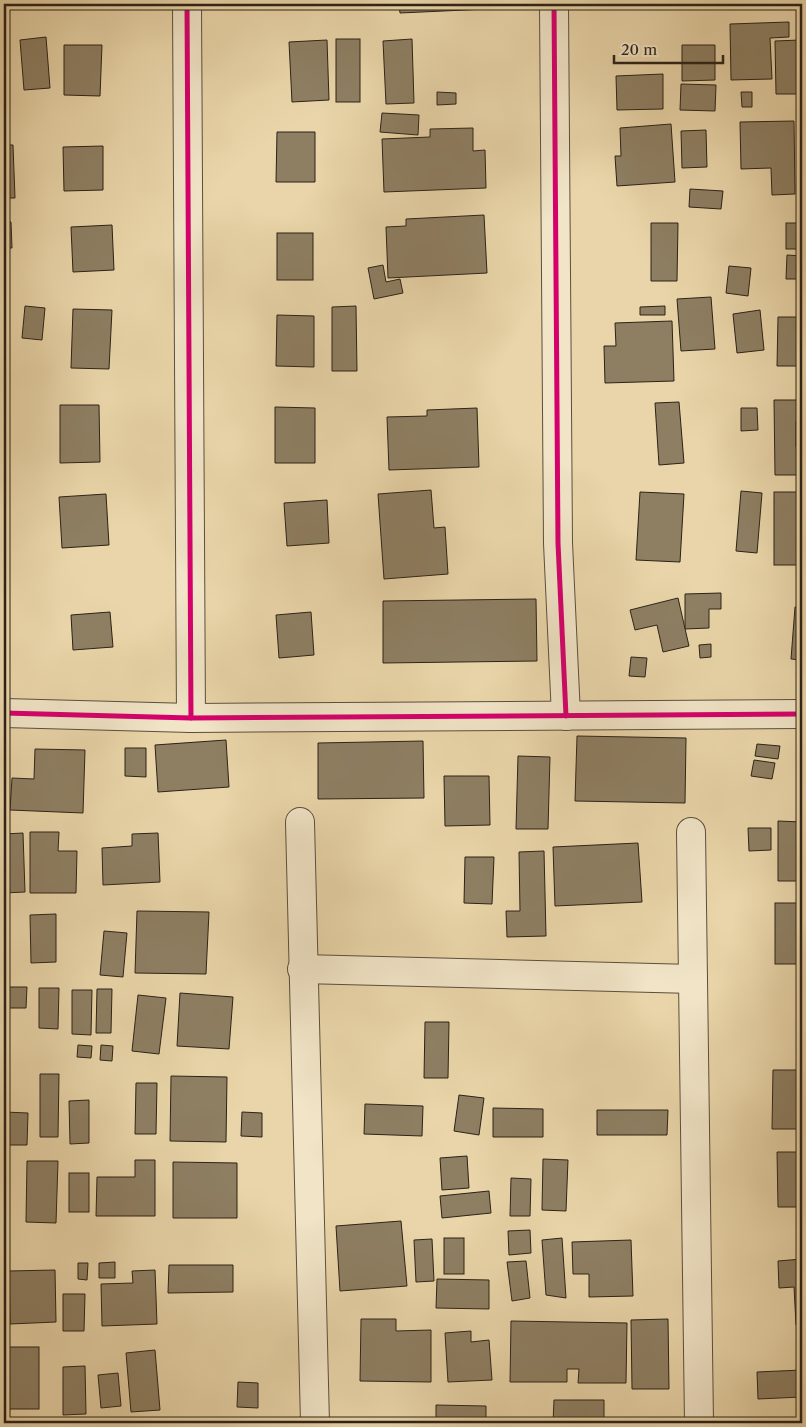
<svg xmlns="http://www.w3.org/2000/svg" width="806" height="1427" viewBox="0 0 806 1427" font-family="'Libre Caslon Text',serif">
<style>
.building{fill:#8e7f63;stroke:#2c2217}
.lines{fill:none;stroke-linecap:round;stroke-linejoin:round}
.minor-casing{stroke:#5b4f3c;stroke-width:30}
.minor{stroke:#f1e4c7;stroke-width:28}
.cycleway-casing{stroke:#f1e4c7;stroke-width:8}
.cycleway{stroke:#d6006c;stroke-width:5}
</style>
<rect width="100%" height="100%" fill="#e9d5a9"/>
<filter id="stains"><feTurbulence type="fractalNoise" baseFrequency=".004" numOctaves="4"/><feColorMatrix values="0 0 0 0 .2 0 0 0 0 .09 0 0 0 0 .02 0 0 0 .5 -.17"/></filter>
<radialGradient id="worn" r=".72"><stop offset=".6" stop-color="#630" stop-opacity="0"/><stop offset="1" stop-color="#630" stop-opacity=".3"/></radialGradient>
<!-- building -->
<g class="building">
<polygon points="399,4 487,4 487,9 400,13"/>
<polygon points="789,22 789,37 770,38 772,79 731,80 730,24"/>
<polygon points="46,37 50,88 24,90 20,40"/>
<rect x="336" y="39" width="24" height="63"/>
<polygon points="412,39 414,103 386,104 383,41"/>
<polygon points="327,40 329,100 292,102 289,42"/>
<polygon points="800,40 801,94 776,94 775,41"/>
<polygon points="64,45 102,45 100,96 64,95"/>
<polygon points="682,45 715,45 715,80 682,81"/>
<polygon points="663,74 663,109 617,110 616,76"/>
<polygon points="681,84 716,85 715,111 680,110"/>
<polygon points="437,92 456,93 456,104 437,105"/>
<polygon points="741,92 752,92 752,107 742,107"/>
<polygon points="382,113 419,115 418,135 380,132"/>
<polygon points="794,121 795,194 772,195 771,168 741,169 740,122"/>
<polygon points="671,124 675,182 617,186 615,156 621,156 620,128"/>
<polygon points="473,128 473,151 485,150 486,188 384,192 382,139 430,137 430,129"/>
<polygon points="706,130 707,167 682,168 681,131"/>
<polygon points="277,132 315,132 315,182 276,182"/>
<polygon points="4,145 13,145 15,198 4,198"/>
<polygon points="103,146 103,190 64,191 63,147"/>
<polygon points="690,189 723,191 721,209 689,207"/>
<polygon points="484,215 487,273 388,278 386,227 406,226 406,219"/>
<polygon points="4,222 11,222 12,248 4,248"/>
<polygon points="651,223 678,223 677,281 651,281"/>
<rect x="786" y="223" width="16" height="26"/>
<polygon points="112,225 114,270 73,272 71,227"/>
<rect x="277" y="233" width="36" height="47"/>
<polygon points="787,255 802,256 802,279 786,279"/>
<polygon points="383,265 386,282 400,279 403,293 374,299 368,268"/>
<polygon points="729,266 751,268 748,296 726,293"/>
<polygon points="711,297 715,349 681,351 677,299"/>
<polygon points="25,306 45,308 42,340 22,338"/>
<polygon points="356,306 357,371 332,371 332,307"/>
<polygon points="665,306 665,315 640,315 640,307"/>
<polygon points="73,309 112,310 109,369 71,368"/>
<polygon points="760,310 764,350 737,353 733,314"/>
<polygon points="277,315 314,316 314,367 276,366"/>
<polygon points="778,317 802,317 802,366 777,366"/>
<polygon points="672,321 674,381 605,383 604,346 616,346 615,323"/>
<polygon points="774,400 802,400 802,422 796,422 796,447 802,447 802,475 775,475"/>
<polygon points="679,402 684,463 659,465 655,403"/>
<polygon points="60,405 99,405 100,462 60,463"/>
<polygon points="275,407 315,408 315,463 275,463"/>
<polygon points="477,408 479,467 389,470 387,417 427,416 427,410"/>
<polygon points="741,408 757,408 758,430 741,431"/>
<polygon points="4,413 7,413 8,442 4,442"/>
<polygon points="431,490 434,528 445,527 448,574 384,579 378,494"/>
<polygon points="741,491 762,493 757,553 736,551"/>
<polygon points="640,492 684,494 680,562 636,560"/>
<rect x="774" y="492" width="28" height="73"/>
<polygon points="106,494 109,545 62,548 59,497"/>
<polygon points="327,500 329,543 287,546 284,503"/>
<polygon points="721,593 721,609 709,609 709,628 685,629 685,594"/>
<polygon points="678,598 689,646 663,652 657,625 635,630 630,610"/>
<polygon points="536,599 537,661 383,663 383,601"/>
<polygon points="795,607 802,607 802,660 791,659"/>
<polygon points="110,612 113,647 73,650 71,615"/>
<polygon points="311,612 314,655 279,658 276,615"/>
<polygon points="711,644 711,657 700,658 699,645"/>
<polygon points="631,657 647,658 645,677 629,676"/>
<polygon points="577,736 686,738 685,803 575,801"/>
<polygon points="226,740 229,787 158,792 155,745"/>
<polygon points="423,741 424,798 318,799 318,743"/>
<polygon points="757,744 780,746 778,759 755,756"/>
<polygon points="125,748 146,748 146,777 125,776"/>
<polygon points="35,749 85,750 83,813 10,810 12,778 34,779"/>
<polygon points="518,756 550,757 548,829 516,829"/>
<polygon points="754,760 775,763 772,779 751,776"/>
<polygon points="444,776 489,776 490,825 445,826"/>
<polygon points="778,821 802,822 802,881 778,881"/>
<polygon points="748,828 771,828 771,850 749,851"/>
<polygon points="30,832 59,832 58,851 77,851 76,893 30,893"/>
<polygon points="23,833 25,892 4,893 4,834"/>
<polygon points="158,833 160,882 103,885 102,848 132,846 132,834"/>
<polygon points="638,843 642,902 555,906 553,847"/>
<polygon points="544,851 546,936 507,937 506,911 520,911 519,852"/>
<polygon points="465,857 494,857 492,904 464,903"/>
<rect x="775" y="903" width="27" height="61"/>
<polygon points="137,911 209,912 206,974 135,973"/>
<polygon points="56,914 56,962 31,963 30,915"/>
<polygon points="104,931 127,933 123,977 100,975"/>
<polygon points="4,987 27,987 26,1008 4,1008"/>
<polygon points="39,988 59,988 58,1029 39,1028"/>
<polygon points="97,989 112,989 111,1033 96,1033"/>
<polygon points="72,990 92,990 91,1035 72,1034"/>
<polygon points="180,993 233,997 229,1049 177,1046"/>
<polygon points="138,995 166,998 159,1054 132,1051"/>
<polygon points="425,1022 449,1022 448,1078 424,1078"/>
<polygon points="78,1045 92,1046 91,1058 77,1057"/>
<polygon points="101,1045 113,1046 112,1061 100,1060"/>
<polygon points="773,1070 802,1070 802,1129 772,1129"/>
<polygon points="40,1074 59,1074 58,1137 40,1137"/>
<polygon points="171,1076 227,1077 226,1142 170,1141"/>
<polygon points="136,1083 157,1083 156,1134 135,1134"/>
<polygon points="459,1095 484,1098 479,1135 454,1131"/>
<polygon points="89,1100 89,1143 70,1144 69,1101"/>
<polygon points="365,1104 423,1106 422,1136 364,1134"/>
<polygon points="493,1108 543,1109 543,1137 493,1137"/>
<polygon points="597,1110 668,1110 667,1135 597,1135"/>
<polygon points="4,1112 28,1113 27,1145 4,1145"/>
<polygon points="242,1112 262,1113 262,1137 241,1136"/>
<polygon points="777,1152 802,1152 802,1207 778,1207"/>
<polygon points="467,1156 469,1188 442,1190 440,1158"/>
<polygon points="543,1159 568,1160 566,1211 542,1210"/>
<polygon points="135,1160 155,1160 155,1216 96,1216 97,1177 135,1177"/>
<polygon points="27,1161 58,1161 56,1223 26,1222"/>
<polygon points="173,1162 237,1163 237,1218 173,1218"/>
<rect x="69" y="1173" width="20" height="39"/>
<polygon points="511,1178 531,1179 530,1216 510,1216"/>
<polygon points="489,1191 491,1213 442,1218 440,1196"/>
<polygon points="401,1221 407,1286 340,1291 336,1226"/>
<polygon points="530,1230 531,1253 509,1255 508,1231"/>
<rect x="444" y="1238" width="20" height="36"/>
<polygon points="562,1238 566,1298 546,1295 542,1240"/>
<polygon points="432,1239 434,1281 416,1282 414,1240"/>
<polygon points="631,1240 633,1296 589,1297 589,1274 573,1274 572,1242"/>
<polygon points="802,1259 802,1325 796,1325 794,1287 779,1288 778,1261"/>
<polygon points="526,1261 530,1298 512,1301 507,1262"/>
<polygon points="115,1262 115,1278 99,1278 99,1263"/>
<polygon points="78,1263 88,1263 87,1280 78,1279"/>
<polygon points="169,1265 233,1265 233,1292 168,1293"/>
<polygon points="55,1270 56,1322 10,1324 9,1271"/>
<polygon points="155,1270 157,1324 102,1326 101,1284 133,1283 132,1271"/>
<polygon points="437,1279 489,1280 489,1309 436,1308"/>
<polygon points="63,1294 85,1294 84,1331 63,1331"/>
<polygon points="361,1319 396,1319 396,1331 431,1330 431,1382 360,1381"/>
<polygon points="668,1319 669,1389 632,1389 631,1320"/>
<polygon points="511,1321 627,1323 626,1383 578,1383 579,1369 567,1369 567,1382 510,1382"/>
<polygon points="471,1331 471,1342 489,1340 492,1380 448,1382 445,1333"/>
<rect x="4" y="1347" width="35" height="62"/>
<polygon points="155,1350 160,1410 131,1412 126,1353"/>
<polygon points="85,1366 86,1414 63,1415 63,1367"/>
<polygon points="802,1370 802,1397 758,1399 757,1372"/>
<polygon points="118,1373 121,1406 101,1408 98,1375"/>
<polygon points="238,1382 258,1383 258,1408 237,1407"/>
<polygon points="554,1400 604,1400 604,1423 553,1423"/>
<polygon points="436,1405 486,1406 486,1423 436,1423"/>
</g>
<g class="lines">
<!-- minor casing -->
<g class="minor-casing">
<g id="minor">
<polyline points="187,4 191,718"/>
<polyline points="554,4 558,543 566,716"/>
<polyline points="4,713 191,718 802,714"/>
<polyline points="300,822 315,1423"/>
<polyline points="691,832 699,1423"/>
<polyline points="302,969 693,979"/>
</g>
</g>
<!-- minor -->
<use href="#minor" class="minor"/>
<!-- cycleway casing -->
<g class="cycleway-casing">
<g id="cycleway">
<polyline points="187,4 191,718"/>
<polyline points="554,4 558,543 566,716"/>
<polyline points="4,713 191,718 802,714"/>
</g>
</g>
<!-- cycleway -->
<use href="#cycleway" class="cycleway"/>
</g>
<!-- margin -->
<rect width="806" height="1427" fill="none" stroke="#e9d5a9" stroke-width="20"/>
<rect x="5" y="5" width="796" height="1417" fill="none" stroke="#2c2217" stroke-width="2.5"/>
<rect x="10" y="10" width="786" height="1407" fill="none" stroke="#2c2217"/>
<!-- scale -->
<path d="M614 55v8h109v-8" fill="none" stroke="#2c2217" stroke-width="2.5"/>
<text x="621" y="55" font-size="15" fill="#2c2217" stroke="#f1e4c7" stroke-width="4" paint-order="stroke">20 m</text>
<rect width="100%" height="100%" filter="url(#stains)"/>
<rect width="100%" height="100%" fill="url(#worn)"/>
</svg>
